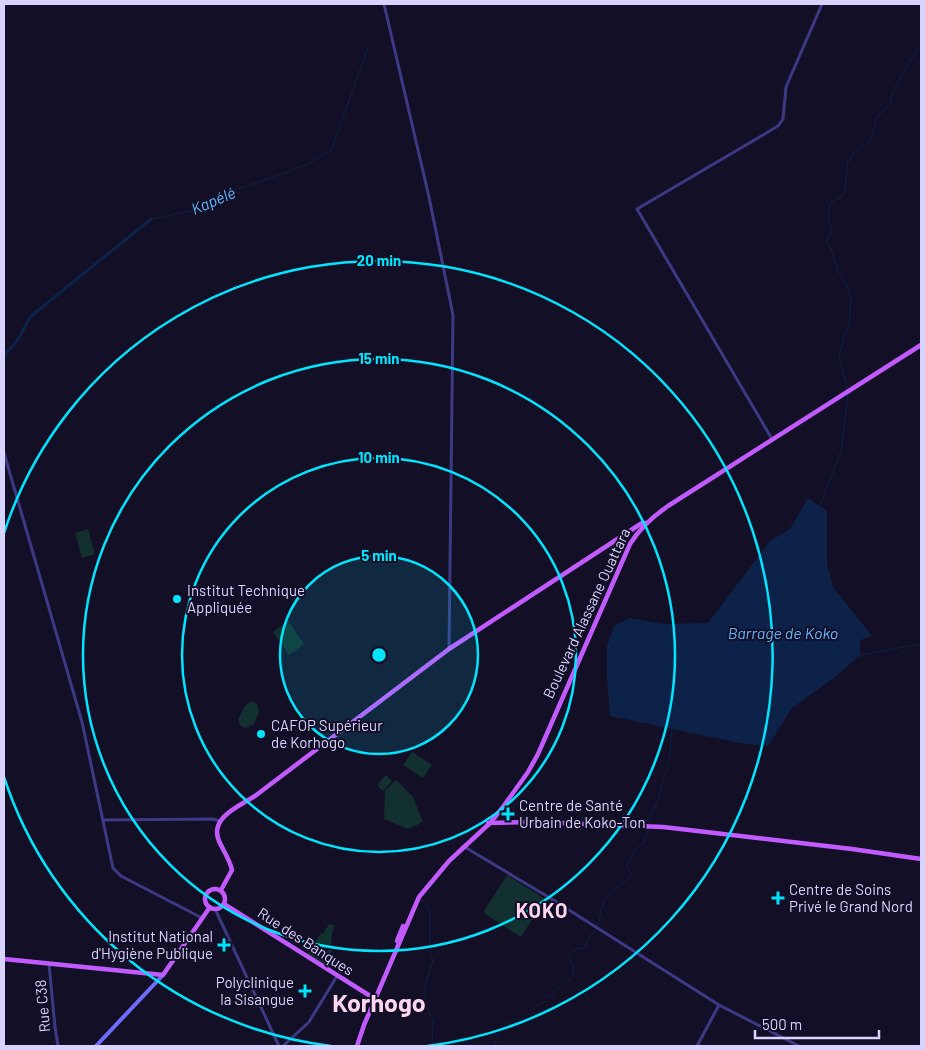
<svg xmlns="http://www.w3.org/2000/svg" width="925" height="1050" viewBox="0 0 925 1050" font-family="Barlow,sans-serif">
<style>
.green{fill:#12302f}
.water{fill:#0c2248}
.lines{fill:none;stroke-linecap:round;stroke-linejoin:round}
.stream{stroke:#0c2248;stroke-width:1}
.river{stroke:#0c2248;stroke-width:3}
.tertiary{stroke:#3d3a85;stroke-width:3}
.secondary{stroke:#6f6bff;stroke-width:4}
.primary{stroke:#c25bff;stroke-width:4.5}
.ring{fill:none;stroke:#00e5ff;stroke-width:2.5}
.poi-dot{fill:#00e5ff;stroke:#130f26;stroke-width:2}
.labels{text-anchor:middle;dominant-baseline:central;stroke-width:4;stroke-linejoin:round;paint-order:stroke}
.poi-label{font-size:15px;fill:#d9d4ff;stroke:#130f26;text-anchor:start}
.street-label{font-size:15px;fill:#d9d4ff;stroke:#130f26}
.water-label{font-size:16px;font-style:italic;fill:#62b6ff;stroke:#130f26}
.district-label{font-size:20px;font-weight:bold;letter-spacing:1px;fill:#ffd6f0;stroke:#130f26}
.town-label{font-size:25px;font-weight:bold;fill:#ffd6f0;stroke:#130f26}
.centre{fill:#00e5ff;stroke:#130f26;stroke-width:2.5}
.ring-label{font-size:15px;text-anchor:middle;font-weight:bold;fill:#00e5ff;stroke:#130f26;stroke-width:4;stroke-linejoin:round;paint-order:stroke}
</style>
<rect width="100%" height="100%" fill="#130f26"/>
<!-- green -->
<g class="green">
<polygon points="88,529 95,554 82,558 75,533"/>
<polygon points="288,621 304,644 289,655 273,632"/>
<polygon points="252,701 258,705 259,713 253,725 245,728 240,725 238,719 245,706"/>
<polygon points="412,752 432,765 423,778 403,765"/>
<polygon points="386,775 392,781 383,791 377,785"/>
<polygon points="396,780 413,797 423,822 408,829 384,819 385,790"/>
<polygon points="507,875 545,899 521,937 485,914 484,911"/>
<polygon points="329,924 335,926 332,933 331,945 332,946 318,951 316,946 313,947 315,953 318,954 333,949 323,965 307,955 321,933 323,934"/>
</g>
<!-- water -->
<polygon class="water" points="808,498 827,511 827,564 833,587 872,636 860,640 860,655 835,677 792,708 768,746 740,743 610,716 607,678 607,646 614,626 630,618 663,624 708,623 770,541 790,529"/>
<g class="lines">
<!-- stream -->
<g class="stream">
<polyline points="151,219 191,211 210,198 277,176 305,165 331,151 368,47"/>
<path d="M848,390L839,357L843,340L849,324L851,300L848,288L838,271L831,249L826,241L832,231L828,218L830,204L840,197L845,192L848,161L852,158C854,147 861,147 870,142L877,118L890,103L893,91L906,67L921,45"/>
<polyline points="820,506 841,451 848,394"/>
<polyline points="860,655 921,644"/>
<polyline points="649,824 651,815 659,797 670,755 672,729"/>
<polyline points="420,897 430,910 430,945"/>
<path d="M597,926C601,918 600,910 603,903C608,890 622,885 631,876L627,865L635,850L644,843L649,829"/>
<polyline points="549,997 572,977 574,970 569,956 577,948 583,949 595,929"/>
<polyline points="425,998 425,985 433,961 430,951"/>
<polyline points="424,1003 433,1020 432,1046"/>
<path d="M494,1046L500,1031L513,1019L525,1022C537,1013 528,1007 547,1001"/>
</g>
<!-- river -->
<polyline class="river" points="4,356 19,338 30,317 151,219"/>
<!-- tertiary -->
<g class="tertiary">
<polyline points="384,4 429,197 453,315 449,649"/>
<polyline points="772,439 637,209 763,135 778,126 783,119 786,87 822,4"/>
<polyline points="4,453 82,722 113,868 121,876 202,918"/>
<polyline points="103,820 213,819 220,821"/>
<polyline points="463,846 550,898 719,1005 799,1046"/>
<polyline points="215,909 279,1046"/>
<polyline points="49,964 55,1027 58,1046"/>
<polyline points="283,1046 309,1022 337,976"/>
<polyline points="697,1046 719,1005"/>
</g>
<!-- secondary -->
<polyline class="secondary" points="96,1046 163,975"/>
<!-- primary -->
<g class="primary">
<polyline points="488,823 537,822 663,827 852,849 921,859"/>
<circle cx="215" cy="899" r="10"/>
<path d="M221,890L232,870C230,860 223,850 219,841C209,818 239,806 255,796L449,649L642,523H646"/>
<polyline points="224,904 375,999"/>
<polyline points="397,941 403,926"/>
<polyline points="4,959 163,975 210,907"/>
<path d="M357,1046L364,1025L419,897L449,861L490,823L503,807L528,772L538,754L630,544C640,528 652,517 668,506L921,345"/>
</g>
</g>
<!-- distance rings -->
<circle cx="379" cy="655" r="99" fill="#00e5ff" fill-opacity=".12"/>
<g class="ring">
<circle cx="379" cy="655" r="99"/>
<circle cx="379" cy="655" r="197"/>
<circle cx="379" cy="655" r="296"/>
<path d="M331 1046A394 394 0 0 1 4 777M4 533A394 394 0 1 1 427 1046"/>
</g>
<!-- markers -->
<g class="poi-dot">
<circle cx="177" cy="599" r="5"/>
<circle cx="261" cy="734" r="5"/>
<path d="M505.5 806.5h5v5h5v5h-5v5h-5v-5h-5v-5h5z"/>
<path d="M775.5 890.5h5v5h5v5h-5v5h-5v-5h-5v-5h5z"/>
<path d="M221.5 937.5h5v5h5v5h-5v5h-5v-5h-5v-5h5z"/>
<path d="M302.5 983.5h5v5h5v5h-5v5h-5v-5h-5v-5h5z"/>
</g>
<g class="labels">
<!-- poi labels -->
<g class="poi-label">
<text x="187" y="590">Institut Technique<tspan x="187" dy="17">Appliquée</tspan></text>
<text x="271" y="725">CAFOP Supérieur<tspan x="271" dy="17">de Korhogo</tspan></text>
<text x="519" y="805">Centre de Santé<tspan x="519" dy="17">Urbain de Koko-Ton</tspan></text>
<text x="789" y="889">Centre de Soins<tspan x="789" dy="17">Privé le Grand Nord</tspan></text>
<text x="213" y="936" text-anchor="end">Institut National<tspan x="213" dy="17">d'Hygiène Publique</tspan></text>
<text x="294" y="982" text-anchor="end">Polyclinique<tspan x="294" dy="17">la Sisangue</tspan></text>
</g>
<!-- street labels -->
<g class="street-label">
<text transform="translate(586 613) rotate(-65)">Boulevard Alassane Ouattara</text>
<text transform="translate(306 941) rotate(33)">Rue des Banques</text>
<text transform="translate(42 1006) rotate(-95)">Rue C38</text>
</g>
<!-- water labels -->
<g class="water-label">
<text transform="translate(213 200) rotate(-23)">Kapélé</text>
<text x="783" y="632">Barrage de Koko</text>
</g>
<!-- district labels -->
<g class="district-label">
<text x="542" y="910">KOKO</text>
</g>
<!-- town labels -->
<g class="town-label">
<text x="379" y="1002">Korhogo</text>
</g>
</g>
<circle cx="379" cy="655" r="8" class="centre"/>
<g class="ring-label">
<text x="379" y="266">20 min</text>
<text x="379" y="364">15 min</text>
<text x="379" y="463">10 min</text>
<text x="379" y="561">5 min</text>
</g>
<!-- border -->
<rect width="925" height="1050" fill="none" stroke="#d9d4ff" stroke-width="10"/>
<!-- scale -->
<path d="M755 1030v8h124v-8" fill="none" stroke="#d9d4ff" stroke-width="2.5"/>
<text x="762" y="1030" font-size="15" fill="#d9d4ff" stroke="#130f26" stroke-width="4" paint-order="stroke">500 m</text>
</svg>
